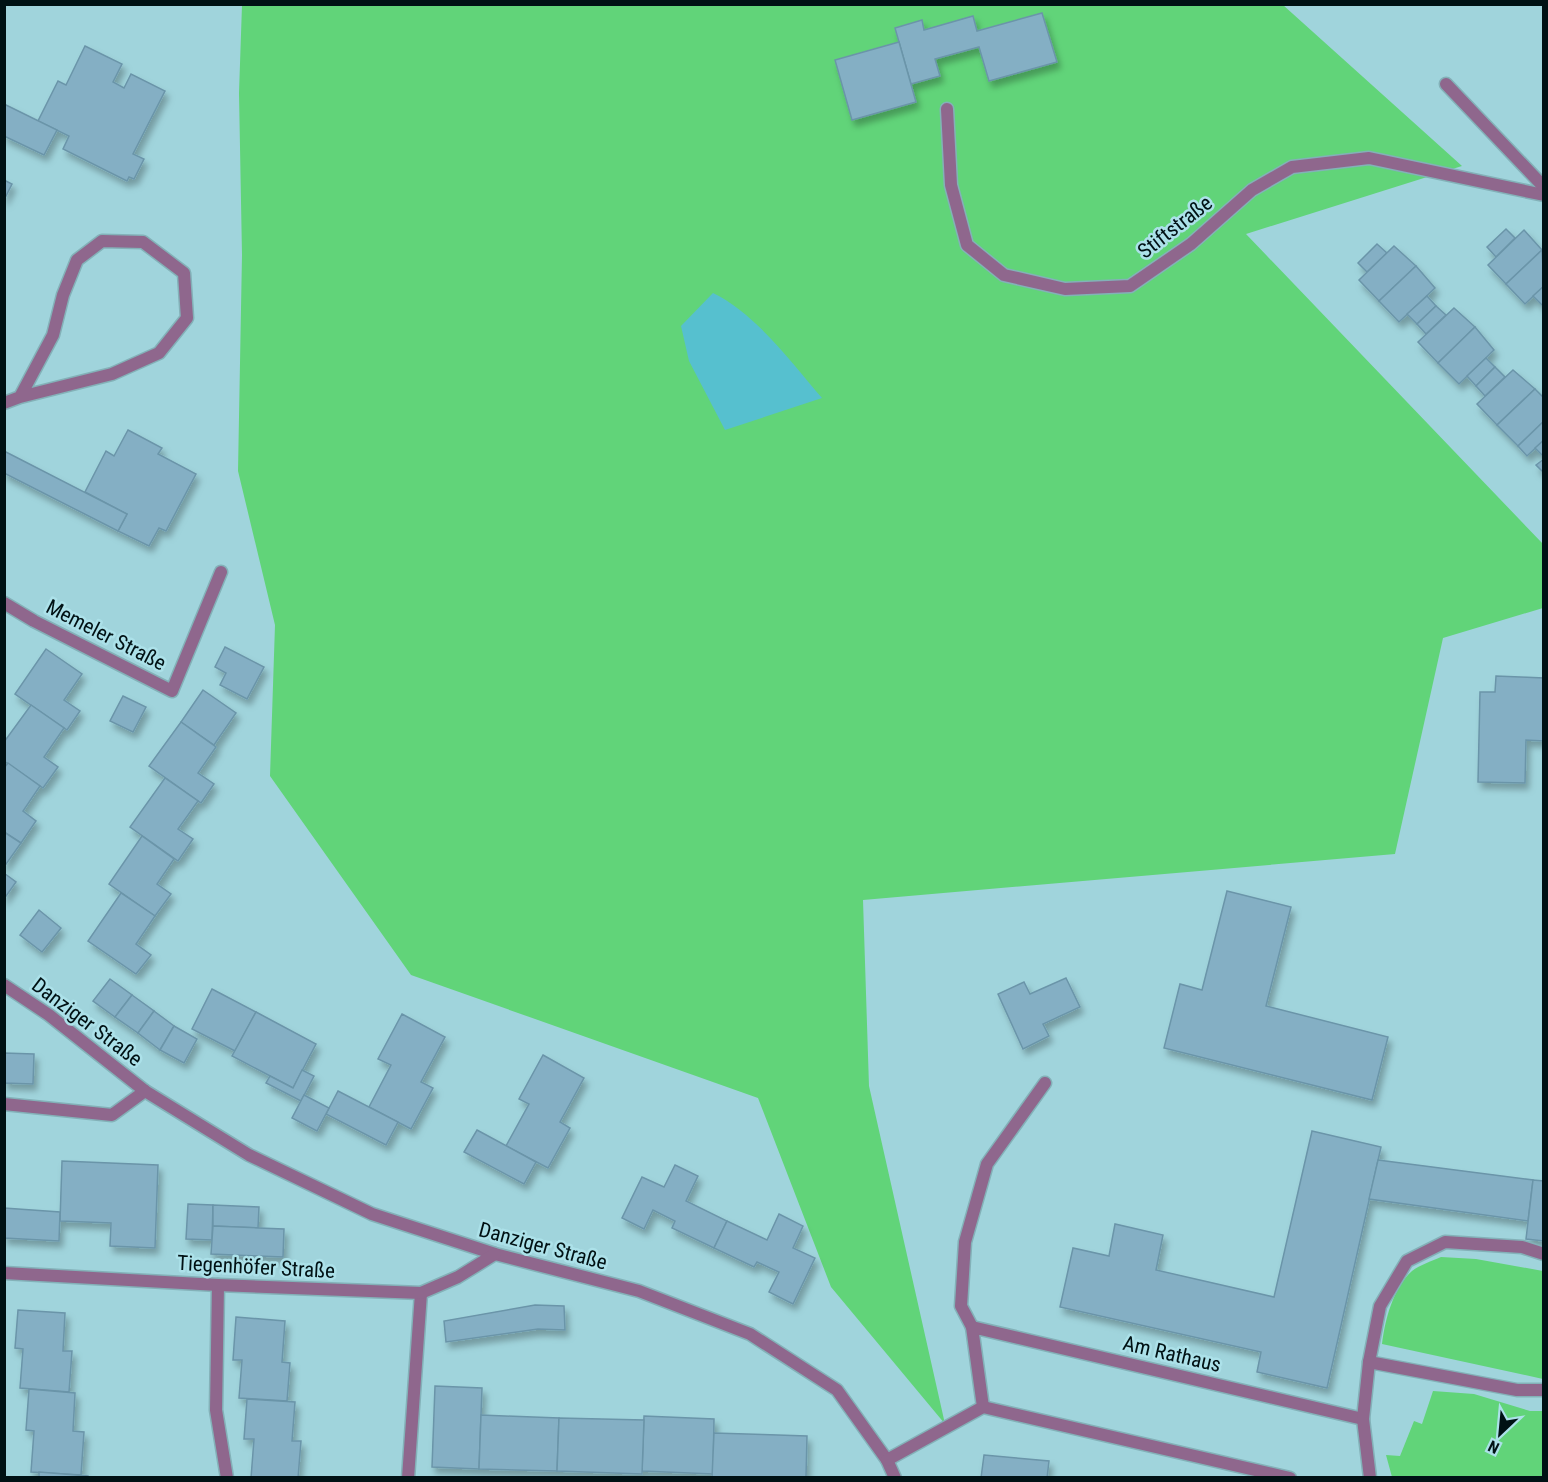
<svg xmlns="http://www.w3.org/2000/svg" width="1548" height="1482" viewBox="0 0 1548 1482" font-family="'Roboto Condensed',sans-serif">
<style>
.green{fill:#61d479}
.water{fill:#56c0cf}
.building{fill:#84afc4;stroke:#6b95a9;stroke-width:1.5;filter:url(#shadow)}
.lines{fill:none;stroke-linecap:round;stroke-linejoin:round}
.lane-casing{stroke:#83b1b8;stroke-width:15}
.street-casing{stroke:#83b1b8;stroke-width:15}
.lane{stroke:#8f678d;stroke-width:12}
.street{stroke:#8f678d;stroke-width:12}
.labels{text-anchor:middle;dominant-baseline:central;stroke-width:5;stroke-linejoin:round;paint-order:stroke}
.street-label{font-size:21px;fill:#001114;stroke:#ace1e9}
</style>
<defs>
<filter id="shadow"><feDropShadow dx="3.5" dy="6" stdDeviation="3" flood-color="#0004"/></filter>
</defs>
<rect width="100%" height="100%" fill="#a0d4dc"/>
<!-- green -->
<g class="green">
<polygon points="242,5 1283,5 1462,166 1246,234 1543,544 1543,608 1443,638 1395,854 863,900 869,1086 945,1424 831,1287 758,1098 411,975 270,776 275,625 238,471 242,255 239,93"/>
<path d="M1441,1257L1476,1259L1543,1271V1379L1382,1344C1385,1320 1393,1288 1412,1271C1420,1265 1432,1261 1441,1257Z"/>
<polygon points="1433,1391 1474,1394 1530,1411 1543,1411 1543,1477 1392,1477 1386,1455 1400,1456 1414,1421 1422,1424"/>
</g>
<!-- water -->
<path class="water" d="M713,293C756,314 791,362 822,398L725,430L689,361L681,326Z"/>
<!-- building -->
<g class="building">
<polygon points="1042,13 1057,62 989,81 979,47 935,59 940,76 911,84 895,28 922,20 924,30 973,16 977,31"/>
<polygon points="899,42 916,102 852,120 835,60"/>
<polygon points="85,46 122,64 113,82 124,88 131,74 165,91 133,154 144,159 134,179 129,177 127,181 63,149 69,136 38,121 58,81 66,85"/>
<polygon points="4,104 57,130 44,155 4,136"/>
<polygon points="4,180 12,184 4,200"/>
<polygon points="1506,229 1515,238 1496,257 1487,247"/>
<polygon points="1524,230 1542,250 1506,284 1488,265"/>
<polygon points="1377,244 1387,253 1367,272 1358,263"/>
<polygon points="1394,246 1416,266 1379,301 1359,280"/>
<polygon points="1542,250 1544,286 1525,304 1506,284"/>
<polygon points="1416,266 1435,288 1399,322 1379,301"/>
<polygon points="1544,286 1544,305 1543,306 1533,296"/>
<polygon points="1427,296 1436,306 1417,324 1407,314"/>
<polygon points="1436,306 1446,315 1426,334 1417,324"/>
<polygon points="1454,308 1475,327 1438,363 1418,342"/>
<polygon points="1475,327 1494,350 1459,384 1438,363"/>
<polygon points="1486,358 1495,367 1476,386 1467,376"/>
<polygon points="1495,367 1505,377 1485,396 1476,386"/>
<polygon points="1513,370 1535,389 1497,425 1477,404"/>
<polygon points="1535,389 1544,398 1544,421 1518,446 1497,425"/>
<polygon points="1544,421 1544,440 1527,456 1518,446"/>
<polygon points="128,430 162,448 158,454 196,474 166,531 159,528 149,546 118,531 127,514 85,492 106,451 114,456"/>
<polygon points="1544,440 1544,457 1535,448"/>
<polygon points="4,451 127,514 118,531 4,473"/>
<polygon points="1544,459 1544,473 1536,465"/>
<polygon points="225,647 264,667 247,699 220,685 226,673 215,667"/>
<polygon points="46,649 82,674 64,700 80,711 67,730 15,694"/>
<polygon points="1496,676 1544,678 1544,741 1526,740 1525,783 1478,782 1480,692 1495,692"/>
<polygon points="203,690 236,713 214,745 181,722"/>
<polygon points="123,696 146,707 133,732 110,721"/>
<polygon points="31,705 64,728 44,757 58,767 43,788 4,761 4,742"/>
<polygon points="181,722 216,747 198,773 214,784 201,803 149,766"/>
<polygon points="8,763 40,786 23,811 36,821 21,843 4,832 4,768"/>
<polygon points="165,778 198,801 178,829 193,839 178,861 130,827"/>
<polygon points="4,832 21,843 4,867"/>
<polygon points="142,836 174,859 157,884 171,894 155,916 109,884"/>
<polygon points="4,873 16,882 4,899"/>
<polygon points="1227,891 1291,907 1266,1006 1388,1037 1372,1100 1164,1048 1180,984 1202,990"/>
<polygon points="121,893 155,916 136,944 151,955 136,974 88,941"/>
<polygon points="39,910 61,928 42,952 20,935"/>
<polygon points="1066,978 1080,1007 1043,1024 1049,1036 1023,1049 998,994 1024,982 1030,994"/>
<polygon points="110,979 132,995 115,1017 93,1001"/>
<polygon points="212,989 256,1012 235,1051 192,1029"/>
<polygon points="132,995 154,1011 138,1033 115,1017"/>
<polygon points="154,1011 174,1026 160,1050 138,1033"/>
<polygon points="256,1012 316,1044 293,1088 232,1056"/>
<polygon points="402,1014 445,1037 421,1082 433,1088 411,1129 369,1107 391,1065 378,1059"/>
<polygon points="174,1026 197,1039 184,1063 160,1050"/>
<polygon points="4,1053 34,1054 33,1084 4,1083"/>
<polygon points="543,1055 584,1078 560,1122 570,1128 548,1168 506,1146 529,1104 519,1099"/>
<polygon points="302,1070 314,1076 301,1101 266,1083 270,1076 293,1088"/>
<polygon points="338,1091 398,1122 386,1145 326,1114"/>
<polygon points="304,1095 329,1108 317,1131 292,1118"/>
<polygon points="477,1130 536,1162 524,1184 464,1152"/>
<polygon points="1312,1131 1381,1147 1327,1388 1257,1372 1261,1352 1060,1307 1073,1248 1109,1256 1115,1224 1163,1235 1156,1270 1274,1297"/>
<polygon points="1378,1160 1533,1180 1528,1221 1369,1199"/>
<polygon points="62,1161 158,1165 155,1248 110,1246 111,1223 60,1221"/>
<polygon points="675,1165 698,1176 686,1201 727,1221 714,1248 672,1228 675,1221 653,1210 644,1229 622,1218 642,1177 664,1187"/>
<polygon points="1533,1180 1544,1181 1544,1241 1526,1239"/>
<polygon points="188,1204 213,1205 212,1240 186,1239"/>
<polygon points="213,1205 259,1207 258,1228 213,1226"/>
<polygon points="4,1208 60,1212 59,1241 4,1238"/>
<polygon points="779,1214 803,1226 793,1248 815,1258 793,1304 769,1292 779,1272 757,1262 754,1267 714,1248 727,1221 767,1240"/>
<polygon points="213,1226 284,1229 283,1257 211,1254"/>
<polygon points="535,1305 564,1306 565,1330 538,1329 446,1342 444,1321"/>
<polygon points="18,1310 65,1313 63,1351 72,1351 69,1392 20,1388 23,1349 15,1348"/>
<polygon points="236,1317 285,1321 282,1362 290,1363 287,1401 239,1398 242,1360 233,1360"/>
<polygon points="435,1386 482,1388 479,1469 432,1467"/>
<polygon points="29,1389 75,1393 73,1431 84,1432 81,1475 31,1472 34,1431 26,1430"/>
<polygon points="247,1399 295,1402 292,1441 301,1441 298,1478 251,1478 254,1439 244,1439"/>
<polygon points="481,1415 559,1418 557,1471 479,1469"/>
<polygon points="644,1416 714,1419 713,1474 642,1471"/>
<polygon points="559,1418 644,1420 642,1474 557,1471"/>
<polygon points="714,1433 807,1436 806,1477 712,1478"/>
<polygon points="984,1455 1049,1461 1047,1478 981,1478"/>
<polygon points="39,1472 88,1476 88,1478 39,1478"/>
</g>
<g class="lines">
<!-- lane casing -->
<g class="lane-casing">
<g id="lane">
<polyline points="947,109 951,185 967,245 1004,275 1065,289 1130,286 1191,244 1252,190 1292,167 1369,158 1544,195"/>
<polyline points="4,1104 112,1115 145,1091"/>
<polyline points="218,1285 216,1410 227,1478"/>
<polyline points="408,1478 421,1293"/>
</g>
</g>
<!-- street casing -->
<g class="street-casing">
<g id="street">
<polyline points="1446,84 1544,187"/>
<polyline points="4,403 20,397 112,374 159,353 187,318 184,273 143,242 102,241 77,260 63,295 53,335 20,397"/>
<polyline points="4,603 34,621 172,691 221,572"/>
<polyline points="4,985 49,1015 145,1091 249,1155 372,1214 495,1254 639,1291 750,1334 837,1390 887,1460 895,1478"/>
<polyline points="4,1273 218,1285 421,1293 458,1277 495,1254"/>
<polyline points="972,1327 961,1306 965,1242 987,1164 1045,1083"/>
<polyline points="1369,1362 1380,1306 1407,1261 1445,1242 1522,1247 1544,1254"/>
<polyline points="983,1407 1290,1478"/>
<polyline points="887,1460 983,1407 972,1327 1363,1419"/>
<polyline points="1370,1478 1363,1419 1369,1362 1517,1390 1544,1390"/>
</g>
</g>
<!-- lane -->
<use href="#lane" class="lane"/>
<!-- street -->
<use href="#street" class="street"/>
</g>
<g class="labels">
<!-- street labels -->
<g class="street-label">
<text transform="translate(1175 227) rotate(-38)">Stiftstraße</text>
<text transform="translate(106 635) rotate(27)">Memeler Straße</text>
<text transform="translate(87 1022) rotate(37)">Danziger Straße</text>
<text transform="translate(543 1246) rotate(15)">Danziger Straße</text>
<text transform="translate(256 1267) rotate(3)">Tiegenhöfer Straße</text>
<text transform="translate(1172 1354) rotate(13)">Am Rathaus</text>
</g>
</g>
<!-- border -->
<rect width="1548" height="1482" fill="none" stroke="#001114" stroke-width="12"/>
<!-- north arrow -->
<g transform="translate(1500 1434) rotate(206)" stroke="#ace1e9" stroke-width="4.5" paint-order="stroke">
<path d="M0-4.5L10 22L0 15L-10 22Z" fill="#001114"/>
<text y="-9" font-size="16" font-weight="bold" text-anchor="middle" fill="#001114">N</text>
</g>
</svg>
